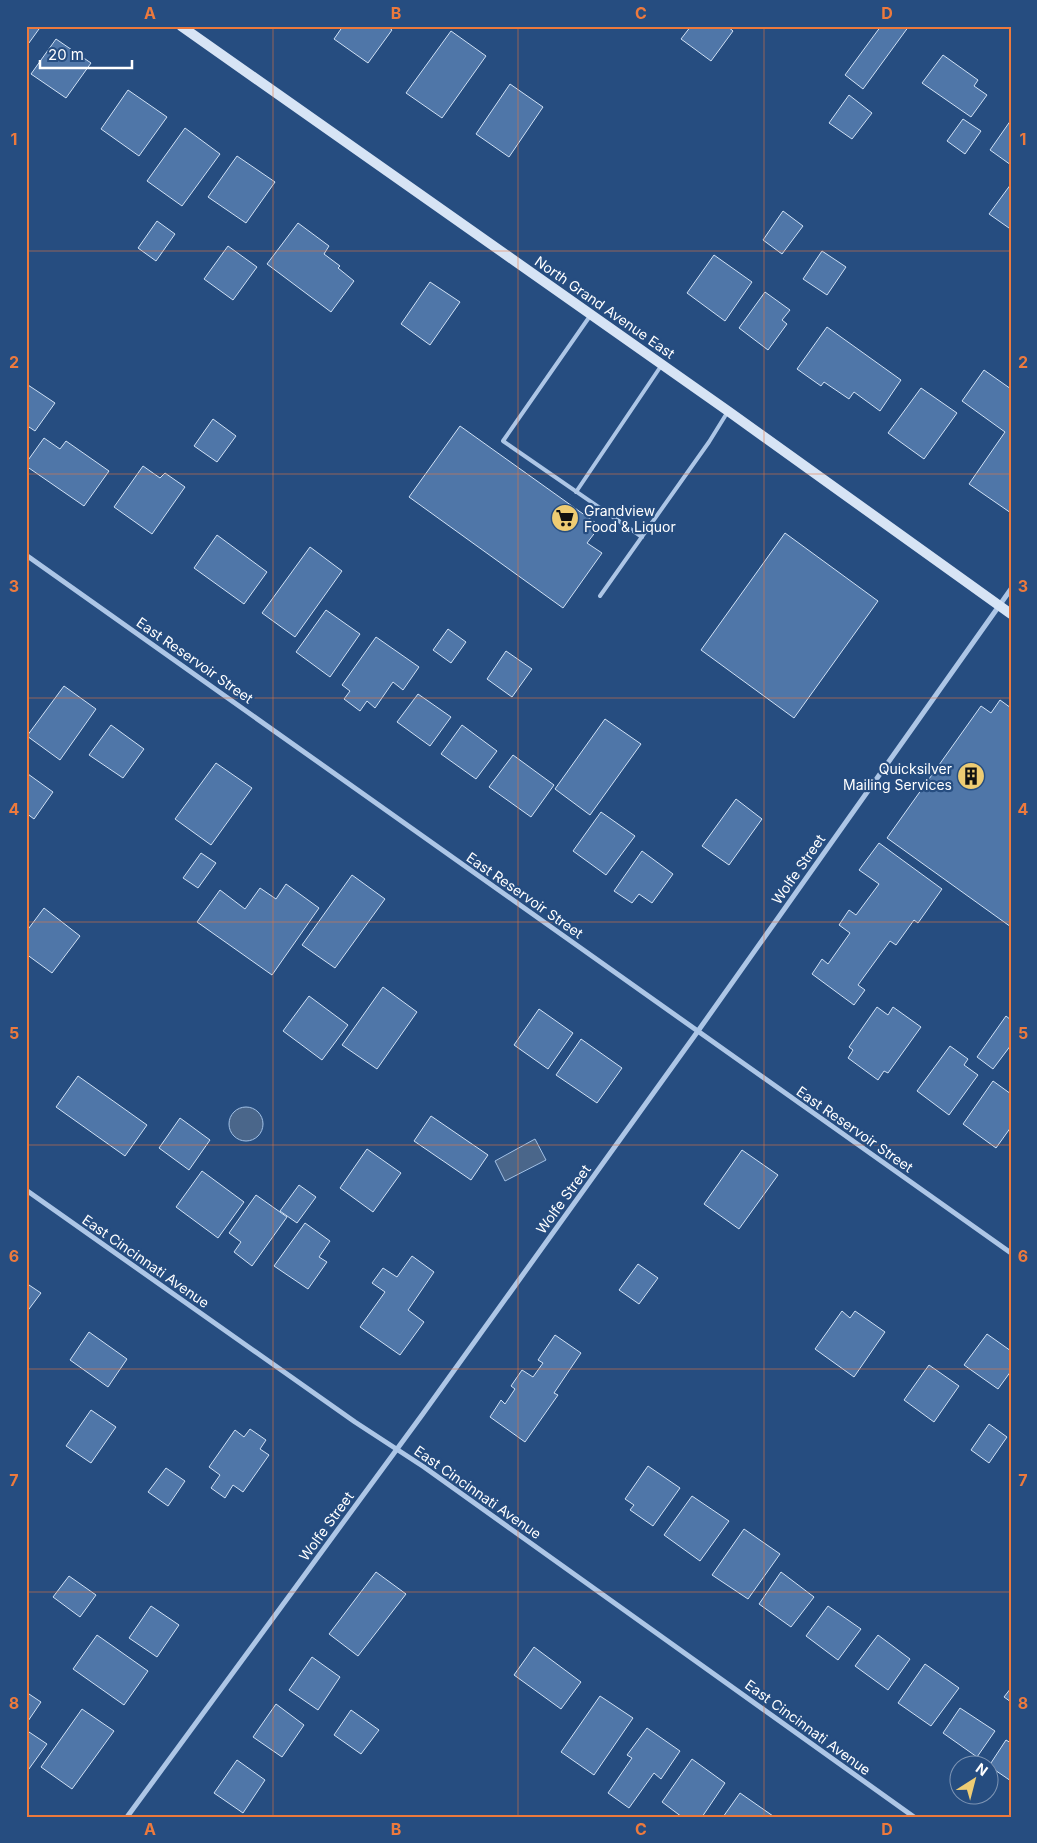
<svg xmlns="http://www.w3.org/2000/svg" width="1037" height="1843" viewBox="0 0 1037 1843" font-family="Inter,sans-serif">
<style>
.water{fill:#4a668a;stroke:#a2c1e6}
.building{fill:#4f76a8;stroke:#d0e1f5}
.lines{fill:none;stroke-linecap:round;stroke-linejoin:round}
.lane{stroke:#adc6e6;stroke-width:4}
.street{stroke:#adc6e6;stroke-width:5}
.secondary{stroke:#d7e4f5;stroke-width:10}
.grid{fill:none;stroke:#ed7a3d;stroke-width:1;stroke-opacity:0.55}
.labels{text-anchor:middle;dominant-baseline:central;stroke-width:4.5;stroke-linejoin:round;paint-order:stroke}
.street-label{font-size:14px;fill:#fff;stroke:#264d80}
.poi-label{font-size:14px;fill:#fff;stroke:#264d80;text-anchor:start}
.neatline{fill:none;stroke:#ed7a3d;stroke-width:2}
.grid-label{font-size:16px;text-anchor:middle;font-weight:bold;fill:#ed7a3d}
</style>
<rect width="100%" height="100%" fill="#264d80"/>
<!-- water -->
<g class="water">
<circle cx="246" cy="1124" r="17"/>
<polygon points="535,1139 546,1160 505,1181 495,1161"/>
</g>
<!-- building -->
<g class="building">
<polygon points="26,26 36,26 39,29 26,47"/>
<polygon points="343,26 387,26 392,30 368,63 334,39"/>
<polygon points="691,26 727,26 733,31 711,61 681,39"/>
<polygon points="881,26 909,26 863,89 845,75"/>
<polygon points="451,31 486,56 442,118 406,93"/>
<polygon points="56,39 91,63 66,98 31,74"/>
<polygon points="943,55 978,80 974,86 987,95 971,117 922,83"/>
<polygon points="510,84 543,107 509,157 476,134"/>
<polygon points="128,90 167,117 139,156 101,129"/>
<polygon points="849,95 872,113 852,139 829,123"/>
<polygon points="963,119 981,131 965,154 947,141"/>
<polygon points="1011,120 1011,165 990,150"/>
<polygon points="185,128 220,154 182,206 147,181"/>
<polygon points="237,156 275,182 246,223 208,197"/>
<polygon points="1011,184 1011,226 1009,228 989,214"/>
<polygon points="783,211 803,226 782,254 763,240"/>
<polygon points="157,221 175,234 156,261 138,248"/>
<polygon points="298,223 329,246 324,254 340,266 338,268 354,281 331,312 267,264"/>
<polygon points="228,246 257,267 233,300 204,279"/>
<polygon points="822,251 846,267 827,295 803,279"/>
<polygon points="714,255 752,282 725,321 687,293"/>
<polygon points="430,282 460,302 430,345 401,324"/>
<polygon points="765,292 790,310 782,320 787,324 768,350 739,328"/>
<polygon points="827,327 901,380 880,411 854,392 849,399 824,382 821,386 797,369"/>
<polygon points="984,370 1011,389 1011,513 969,484 1005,432 962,401"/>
<polygon points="28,385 55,403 35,431 26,425 26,388"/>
<polygon points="921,388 957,413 924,459 888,433"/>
<polygon points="213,419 236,436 217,462 194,446"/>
<polygon points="460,426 600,526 587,543 602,553 563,608 409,497"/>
<polygon points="44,438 60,449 66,441 109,471 84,506 26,466 26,463"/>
<polygon points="143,466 160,478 165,473 185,487 152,534 114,507"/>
<polygon points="785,533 878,601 794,718 701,650"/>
<polygon points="217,535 267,572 244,604 194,568"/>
<polygon points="310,547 342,571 295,637 262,613"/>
<polygon points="326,610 360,634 330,677 296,652"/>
<polygon points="448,629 466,642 451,663 433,650"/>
<polygon points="376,637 419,667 403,690 393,682 375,708 367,701 360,711 344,699 350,691 342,685"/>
<polygon points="506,651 532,669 512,697 487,679"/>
<polygon points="64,686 96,709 60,760 27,736"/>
<polygon points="418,694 451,717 430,746 397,722"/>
<polygon points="1000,700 1011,708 1011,927 887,838 981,706 991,713"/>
<polygon points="605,719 641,744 590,815 555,789"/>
<polygon points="111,725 144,749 123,778 89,755"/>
<polygon points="462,725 497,751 476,779 441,754"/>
<polygon points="513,755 554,785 531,817 489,787"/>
<polygon points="216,763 252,788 211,845 175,819"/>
<polygon points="28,774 53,792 34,819 26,813"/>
<polygon points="736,799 762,819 729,865 702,846"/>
<polygon points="601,812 635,836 606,875 573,851"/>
<polygon points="879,843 942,889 918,923 914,920 896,945 890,941 858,985 865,990 854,1005 812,974 822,959 828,964 850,933 839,925 849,910 856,915 879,884 859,870"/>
<polygon points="642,851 673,874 652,903 639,894 632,903 614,891"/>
<polygon points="201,853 216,863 198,888 183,878"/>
<polygon points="352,875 385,899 335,968 302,945"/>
<polygon points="286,884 319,908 272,975 197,922 220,890 245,909 260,888 276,899"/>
<polygon points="44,908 80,936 52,973 26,954 26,932"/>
<polygon points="383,987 417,1012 377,1069 342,1045"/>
<polygon points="309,996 348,1025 322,1060 283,1031"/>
<polygon points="877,1007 888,1015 893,1007 921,1027 888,1073 884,1071 878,1080 848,1058 853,1050 849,1047"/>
<polygon points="539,1009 573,1033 548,1069 514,1045"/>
<polygon points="1006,1016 1011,1020 1011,1045 993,1069 977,1057"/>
<polygon points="581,1039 622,1068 597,1103 556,1075"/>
<polygon points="950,1046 968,1059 964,1065 978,1075 949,1115 917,1091"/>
<polygon points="78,1076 147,1125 125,1156 56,1107"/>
<polygon points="993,1081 1011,1094 1011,1127 996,1148 963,1124"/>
<polygon points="431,1116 488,1155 471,1180 414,1141"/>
<polygon points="180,1118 210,1140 189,1170 159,1148"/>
<polygon points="367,1149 401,1173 373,1212 340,1188"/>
<polygon points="742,1150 778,1175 739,1229 704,1204"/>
<polygon points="202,1171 244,1202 218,1238 176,1207"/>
<polygon points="299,1185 316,1197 297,1223 280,1211"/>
<polygon points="256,1195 287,1217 252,1266 234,1252 241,1242 229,1233"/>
<polygon points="305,1223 330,1241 319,1257 327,1262 308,1289 274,1266"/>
<polygon points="412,1256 434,1272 408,1310 424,1322 400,1355 360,1327 385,1292 372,1283 383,1268 397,1277"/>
<polygon points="638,1264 658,1278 639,1304 619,1290"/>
<polygon points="26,1283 41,1293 26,1313"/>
<polygon points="842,1311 850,1318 855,1311 885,1332 854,1377 815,1349"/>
<polygon points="89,1332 127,1359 108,1387 70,1360"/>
<polygon points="987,1334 1011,1351 1011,1371 998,1389 964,1365"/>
<polygon points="555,1335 581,1353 554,1393 558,1395 525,1442 490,1417 501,1400 505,1404 515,1389 511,1386 522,1370 533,1377 543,1363 538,1360"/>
<polygon points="929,1365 959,1386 934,1422 904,1400"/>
<polygon points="91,1410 116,1427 91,1463 66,1446"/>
<polygon points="989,1424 1007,1437 989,1463 971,1450"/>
<polygon points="250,1429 266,1440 260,1449 269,1455 243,1492 233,1485 225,1498 211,1488 220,1475 209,1467 235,1430 244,1437"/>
<polygon points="648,1466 680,1488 653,1526 630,1510 634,1505 625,1499"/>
<polygon points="166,1468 185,1481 168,1506 148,1492"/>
<polygon points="692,1496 729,1521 700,1561 664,1535"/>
<polygon points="744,1529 780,1554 748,1599 712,1575"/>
<polygon points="376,1572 406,1594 358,1656 329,1634"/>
<polygon points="781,1572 814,1597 791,1627 759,1604"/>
<polygon points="69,1576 96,1595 80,1617 53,1597"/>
<polygon points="151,1606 179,1625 157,1657 129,1638"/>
<polygon points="828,1606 861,1629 838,1660 806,1636"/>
<polygon points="97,1635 148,1671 124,1705 73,1669"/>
<polygon points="878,1635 910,1659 888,1690 855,1666"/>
<polygon points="534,1647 581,1682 561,1709 514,1675"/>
<polygon points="312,1657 340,1677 318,1710 289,1690"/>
<polygon points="925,1664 959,1688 931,1726 898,1703"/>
<polygon points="1011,1688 1011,1702 1004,1697"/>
<polygon points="26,1692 41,1702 26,1724"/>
<polygon points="600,1696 633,1718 594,1775 561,1752"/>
<polygon points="276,1704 304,1725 282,1757 253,1737"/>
<polygon points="960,1708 995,1731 977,1757 943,1733"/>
<polygon points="82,1709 114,1731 72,1789 41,1767"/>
<polygon points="351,1710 379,1730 361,1754 334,1735"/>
<polygon points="647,1728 680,1751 661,1779 654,1773 629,1808 608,1793 632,1758 627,1755"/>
<polygon points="26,1730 47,1744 26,1773"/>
<polygon points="1006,1740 1011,1743 1011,1781 989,1766"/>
<polygon points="692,1759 725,1783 702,1817 682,1817 662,1802"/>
<polygon points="237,1760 265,1780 243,1813 214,1793"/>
<polygon points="740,1793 773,1816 772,1817 723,1817"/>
</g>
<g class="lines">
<!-- lane -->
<g class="lane">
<polyline points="590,316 503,441 642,537"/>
<polyline points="576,492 661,366"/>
<polyline points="600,596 709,442 727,413"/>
</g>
<!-- street -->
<g class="street">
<polyline points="26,555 1011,1253"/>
<polyline points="26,1190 355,1422 424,1467 914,1817"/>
<polyline points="127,1817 422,1415 698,1031 1011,589"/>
</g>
<!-- secondary -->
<polyline class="secondary" points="181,26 728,411 1011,614"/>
</g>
<!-- grid -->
<path class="grid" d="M273,26V1817M518,26V1817M764,26V1817M26,251H1011M26,474H1011M26,698H1011M26,922H1011M26,1145H1011M26,1369H1011M26,1592H1011"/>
<!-- icons -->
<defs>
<g id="supermarket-disc" transform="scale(1.4375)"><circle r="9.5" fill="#eecc73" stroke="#264d80"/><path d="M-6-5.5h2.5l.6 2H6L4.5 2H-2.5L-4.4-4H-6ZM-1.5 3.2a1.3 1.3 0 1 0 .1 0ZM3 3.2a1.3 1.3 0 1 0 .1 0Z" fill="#111"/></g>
<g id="building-disc" transform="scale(1.4375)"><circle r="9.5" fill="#eecc73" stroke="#264d80"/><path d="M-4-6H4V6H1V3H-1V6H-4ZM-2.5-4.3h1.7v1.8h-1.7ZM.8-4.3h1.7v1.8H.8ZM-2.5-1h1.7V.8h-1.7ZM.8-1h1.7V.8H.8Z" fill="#111"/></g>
</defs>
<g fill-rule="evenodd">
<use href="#supermarket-disc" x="565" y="518"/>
<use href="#building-disc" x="971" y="776"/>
</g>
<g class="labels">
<!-- street labels -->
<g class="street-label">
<text transform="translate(605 307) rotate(35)">North Grand Avenue East</text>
<text transform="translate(195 660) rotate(35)">East Reservoir Street</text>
<text transform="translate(798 869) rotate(-55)">Wolfe Street</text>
<text transform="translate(525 895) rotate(35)">East Reservoir Street</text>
<text transform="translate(855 1129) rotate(35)">East Reservoir Street</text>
<text transform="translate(563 1199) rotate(-54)">Wolfe Street</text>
<text transform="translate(146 1261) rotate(35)">East Cincinnati Avenue</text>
<text transform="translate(478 1492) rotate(35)">East Cincinnati Avenue</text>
<text transform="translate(326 1526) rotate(-54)">Wolfe Street</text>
<text transform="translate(808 1727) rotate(36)">East Cincinnati Avenue</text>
</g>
<!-- poi labels -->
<g class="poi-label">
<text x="584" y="510">Grandview<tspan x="584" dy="16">Food &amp; Liquor</tspan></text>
<text x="952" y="768" text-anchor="end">Quicksilver<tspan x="952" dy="16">Mailing Services</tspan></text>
</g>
</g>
<!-- border -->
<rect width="1037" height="1843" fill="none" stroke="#264d80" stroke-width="55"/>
<!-- north arrow -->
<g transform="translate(974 1780) rotate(36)"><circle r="24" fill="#264d80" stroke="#7d94b3"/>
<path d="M0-4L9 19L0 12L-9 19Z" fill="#eecc73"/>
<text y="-8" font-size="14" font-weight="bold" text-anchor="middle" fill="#ffffff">N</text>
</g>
<!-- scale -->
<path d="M40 60v8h92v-8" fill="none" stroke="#ffffff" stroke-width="2.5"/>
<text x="48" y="60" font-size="15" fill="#ffffff" stroke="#264d80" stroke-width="4" paint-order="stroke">20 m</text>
<rect x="28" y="28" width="982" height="1788" class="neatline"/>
<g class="grid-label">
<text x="150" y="19">A</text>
<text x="396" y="19">B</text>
<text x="641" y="19">C</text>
<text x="887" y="19">D</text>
<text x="14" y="145">1</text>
<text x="1023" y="145">1</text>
<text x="14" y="368">2</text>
<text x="1023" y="368">2</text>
<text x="14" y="592">3</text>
<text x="1023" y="592">3</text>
<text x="14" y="815">4</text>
<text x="1023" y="815">4</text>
<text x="14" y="1039">5</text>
<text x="1023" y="1039">5</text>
<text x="14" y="1262">6</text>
<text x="1023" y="1262">6</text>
<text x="14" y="1486">7</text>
<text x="1023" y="1486">7</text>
<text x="14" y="1709">8</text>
<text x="1023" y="1709">8</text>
<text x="150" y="1835">A</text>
<text x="396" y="1835">B</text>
<text x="641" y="1835">C</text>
<text x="887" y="1835">D</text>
</g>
</svg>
